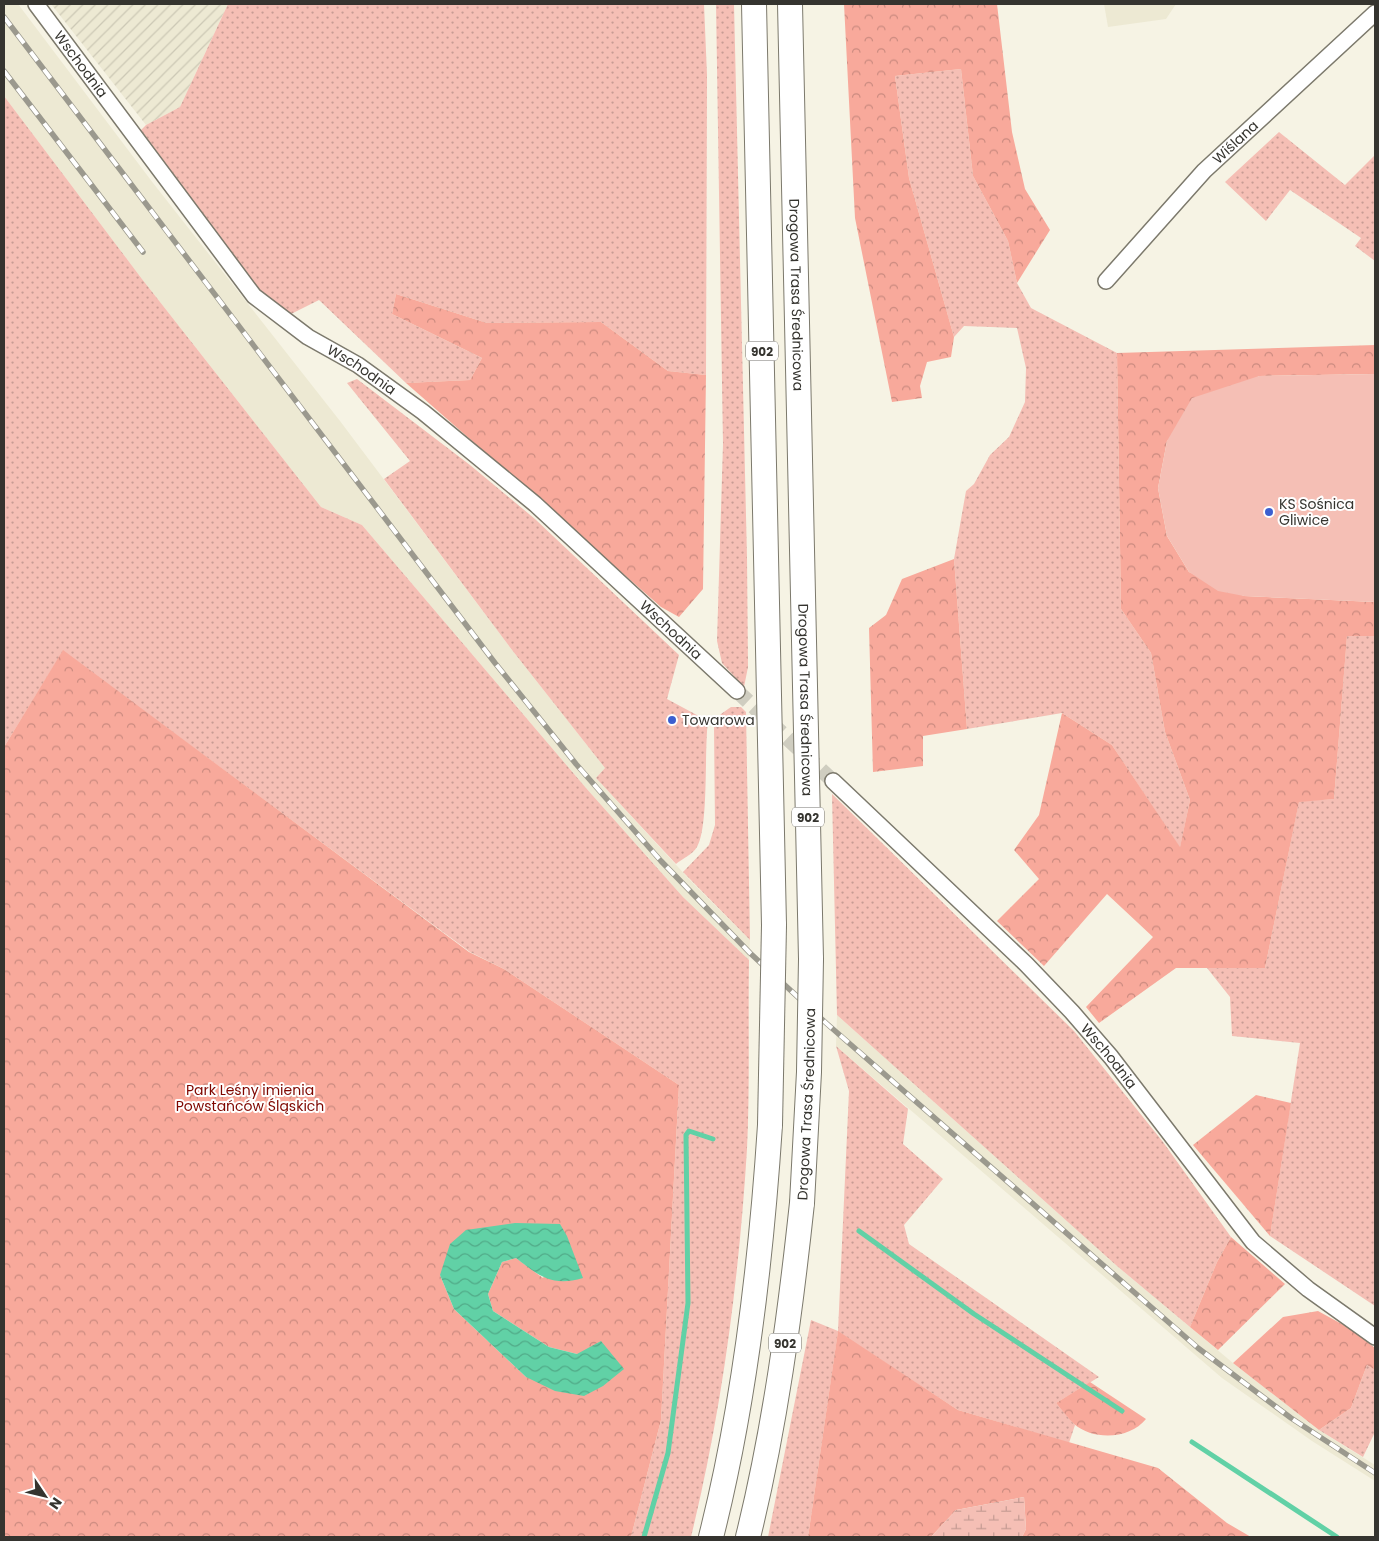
<svg xmlns="http://www.w3.org/2000/svg" width="1379" height="1541" viewBox="0 0 1379 1541" font-family="Poppins,sans-serif">
<style>
.built{fill:#ede9d3}
.industrial{fill:url(#industrial-furrows)}
.grass{fill:url(#grass-dots)}
.forest{fill:url(#forest-crowns);fill-rule:evenodd}
.wetland{fill:url(#wetland-marsh)}
.pitch{fill:#f5bfb5}
.water{fill:url(#water-waves)}
.lines{fill:none;stroke-linecap:round;stroke-linejoin:round}
.stream{stroke:#61d1a6;stroke-width:5}
.minor-tunnel{stroke:#cfcdc0;stroke-width:15;stroke-dasharray:15 8;stroke-linecap:butt}
.minor-casing{stroke:#7c796c;stroke-width:18}
.primary-casing{stroke:#7c796c;stroke-width:26}
.minor{stroke:#fff;stroke-width:15}
.primary{stroke:#fff;stroke-width:24}
.rail-casing{stroke:#9b998e;stroke-width:5.5}
.rail{stroke:#fff;stroke-width:4;stroke-dasharray:11;stroke-linecap:butt}
.primary-bridge-casing{stroke:#7c796c;stroke-width:26;stroke-linecap:butt}
.primary-bridge{stroke:#fff;stroke-width:24}
.poi-dot{fill:#3b5fd0;stroke:#fff;stroke-width:2}
.labels{text-anchor:middle;dominant-baseline:central;stroke-width:4;stroke-linejoin:round;paint-order:stroke}
.shield{fill:#fff;stroke:#72716d;stroke-width:1}
.shield-label{font-size:12px;font-weight:bold;fill:#35342f}
.street-label{font-size:14px;fill:#35342f;stroke:#fff}
.poi-label{font-size:14px;fill:#35342f;stroke:#fff;text-anchor:start}
.park-label{font-size:14px;fill:#7f0700;stroke:#fff}
</style>
<defs>
<pattern id="industrial-furrows" width="10" height="10" patternUnits="userSpaceOnUse" patternTransform="scale(1.25)"><rect width="10" height="10" fill="#ede9d3"/><path d="M-1 1l2-2M0 10L10 0M9 11l2-2" fill="none" stroke="#ccc8b5"/></pattern>
<pattern id="grass-dots" width="8" height="8" patternUnits="userSpaceOnUse" patternTransform="scale(1.25)"><rect width="8" height="8" fill="#f5bfb5"/><path d="M2 2h.1M6 6h.1" fill="none" stroke="#c79c94" stroke-width="1.8" stroke-linecap="round"/></pattern>
<pattern id="forest-crowns" width="20" height="18" patternUnits="userSpaceOnUse" patternTransform="scale(1.25)"><rect width="20" height="18" fill="#f8a99b"/><path d="M2 6a3 3 0 1 1 6 0M12 15a3 3 0 1 1 6 0" fill="none" stroke="#ca8a7f"/></pattern>
<pattern id="wetland-marsh" width="20" height="14" patternUnits="userSpaceOnUse" patternTransform="scale(1.25)"><rect width="20" height="14" fill="#f5bfb5"/><path d="M1 5h8M5 5V1M11 12h8M15 12V8" fill="none" stroke="#c79c94"/></pattern>
<pattern id="water-waves" width="16" height="10" patternUnits="userSpaceOnUse" patternTransform="scale(1.25)"><rect width="16" height="10" fill="#61d1a6"/><path d="M0 5q4-4 8 0t8 0" fill="none" stroke="#51aa88"/></pattern>
</defs>
<rect width="100%" height="100%" fill="#f6f3e4"/>
<!-- built -->
<g class="built">
<polygon points="4,4 18,4 153,183 340,421 512,650 605,768 596,778 690,880 750,940 749,960 683,897 586,788 362,525 321,507 142,279 4,96"/>
<polygon points="1104,4 1176,4 1166,19 1108,27"/>
<polygon points="837,1015 1117,1266 1233,1363 1319,1430 1375,1465 1375,1481 1312,1441 1222,1378 836,1046"/>
</g>
<!-- industrial -->
<polygon class="industrial" points="51,4 228,4 180,107 146,125"/>
<!-- grass -->
<g class="grass">
<polygon points="228,4 704,4 707,75 706,375 668,371 601,322 487,323 396,294 392,314 482,358 470,380 406,383 319,300 289,315 256,287 141,130 146,125 180,107"/>
<polygon points="716,4 734,4 747,558 748,667 744,687 722,663 717,641 723,444"/>
<polygon points="961,69 973,176 1008,241 1017,283 1031,308 1117,353 1121,609 1151,653 1165,732 1190,800 1180,848 1112,745 1062,713 967,729 954,559 966,491 974,484 990,455 1009,437 1025,402 1026,368 1017,328 964,326 954,337 909,178 895,76"/>
<path d="M4,96L142,279L321,507L362,525L586,788L683,897L749,960C748,1022 750,1086 747,1149C739,1279 722,1410 691,1537H631L661,1420L679,1085L504,969L470,952L63,651L4,747Z"/>
<polygon points="1279,132 1345,185 1375,155 1375,261 1355,246 1361,238 1290,190 1266,221 1225,182"/>
<path d="M357,379L470,465L535,519L679,655L667,699L708,721C704,751 709,826 697,847C693,854 682,859 676,864L596,778L605,768L512,650L384,479L410,461L347,383Z"/>
<polygon points="1347,635 1375,636 1375,1306 1270,1236 1300,1043 1232,1036 1230,997 1207,968 1265,968 1299,801 1334,799"/>
<polygon points="731,707 741,707 746,712 750,940 683,872 709,845 715,825 714,727 721,714"/>
<polygon points="832,794 1074,1031 1163,1142 1231,1237 1217,1262 1190,1327 1117,1266 837,1015"/>
<polygon points="836,1046 908,1109 903,1144 943,1179 904,1225 909,1244 1099,1377 1056,1403 1075,1425 1069,1443 958,1410 838,1332 808,1537 768,1537 811,1320 838,1331 849,1091"/>
<polygon points="1367,1365 1375,1370 1375,1432 1363,1457 1319,1430 1351,1408"/>
</g>
<!-- forest -->
<g class="forest">
<polygon points="844,4 997,4 1012,132 1025,189 1050,230 1017,283 1008,241 973,176 961,69 895,76 909,178 954,337 951,357 927,362 920,386 922,398 892,402 855,218"/>
<polygon points="396,294 487,323 601,322 668,371 706,375 703,589 679,617 661,607 406,383 470,380 482,358 392,314"/>
<polygon points="1375,345 1375,374 1259,376 1167,441 1158,488 1167,536 1189,572 1244,596 1375,602 1375,636 1347,636 1334,799 1299,802 1265,968 1176,968 1099,1023 1086,1007 1153,937 1107,894 1044,966 997,921 1039,879 1014,850 1039,815 1062,713 1112,745 1180,847 1190,800 1165,732 1151,653 1121,609 1117,353"/>
<polygon points="954,559 967,729 923,736 923,766 873,772 869,628 886,615 902,579"/>
<path d="M63,650L469,952L504,969L679,1085L661,1420L631,1537H4V747ZM567,1236L543,1278L516,1258L502,1262L488,1294L493,1311L549,1347L577,1354L526,1377L454,1309L440,1275Z"/>
<polygon points="1256,1095 1291,1103 1270,1236 1193,1145"/>
<polygon points="1231,1237 1285,1284 1218,1350 1190,1327 1217,1262"/>
<polygon points="1318,1311 1349,1328 1375,1348 1375,1370 1367,1365 1351,1408 1319,1430 1233,1363 1283,1317"/>
<polygon points="838,1331 958,1410 1158,1468 1227,1523 1251,1537 1022,1537 1026,1529 1024,1497 956,1510 931,1537 808,1537"/>
<path d="M1090,1382L1146,1419C1130,1439 1094,1441 1074,1424C1068,1418 1062,1410 1056,1403Z"/>
</g>
<!-- wetland -->
<polygon class="wetland" points="1024,1497 1026,1529 1022,1537 931,1537 956,1510"/>
<!-- pitch -->
<polygon class="pitch" points="1375,374 1375,602 1244,596 1218,591 1189,572 1167,536 1158,488 1167,441 1192,398 1259,376"/>
<!-- water -->
<path class="water" d="M515,1223L560,1224L567,1236L583,1278C552,1287 539,1276 516,1258L502,1262L488,1294L493,1311L549,1347L577,1354L601,1341L624,1369L603,1386L584,1396L555,1391L526,1377L454,1309L440,1275L450,1244L466,1230Z"/>
<g class="lines">
<!-- stream -->
<g class="stream">
<polyline points="859,1231 974,1314 1122,1411"/>
<polyline points="1192,1442 1337,1537"/>
<polyline points="644,1537 668,1453 688,1303 686,1135 689,1131 713,1139"/>
</g>
<!-- minor-tunnel -->
<polyline class="minor-tunnel" points="737,691 833,781"/>
<!-- minor casing -->
<g class="minor-casing">
<g id="minor">
<path id="s1" d="M36,4L254,296L308,337L358,365L423,412L535,504L737,691"/>
<path id="s2" d="M1106,281L1204,171L1375,13"/>
<path id="s3" d="M833,781L1026,964L1072,1012L1111,1057L1253,1242L1308,1289L1375,1337"/>
</g>
</g>
<!-- primary casing -->
<g class="primary-casing">
<g id="primary">
<polyline points="754,4 774,925"/>
<path id="s4" d="M790,4L811,959"/>
<path d="M711,1537C745,1403 761,1263 770,1125"/>
<path d="M748,1537C775,1428 790,1315 802,1203"/>
</g>
</g>
<!-- minor -->
<use href="#minor" class="minor"/>
<!-- primary -->
<use href="#primary" class="primary"/>
<!-- rail casing -->
<g class="rail-casing">
<g id="rail">
<polyline points="4,17 495,663 576,764 661,861 750,953 826,1023 1198,1348 1291,1418 1375,1473"/>
<polyline points="4,71 143,252"/>
</g>
</g>
<!-- rail -->
<use href="#rail" class="rail"/>
<!-- primary-bridge casing -->
<g class="primary-bridge-casing">
<g id="primary-bridge">
<polyline points="770,1125 774,925"/>
<path id="s5" d="M802,1203L809,1072L811,959"/>
</g>
</g>
<!-- primary-bridge -->
<use href="#primary-bridge" class="primary-bridge"/>
</g>
<!-- markers -->
<g class="poi-dot">
<circle cx="1269" cy="512" r="5"/>
<circle cx="672" cy="720" r="5"/>
</g>
<g class="labels">
<!-- shield labels -->
<g class="shield">
<rect x="746" y="341.5" width="32" height="19" rx="4"/>
<rect x="792" y="807.5" width="32" height="19" rx="4"/>
<rect x="769" y="1333.5" width="32" height="19" rx="4"/>
</g>
<g class="shield-label">
<text x="762" y="351">902</text>
<text x="808" y="817">902</text>
<text x="785" y="1343">902</text>
</g>
<!-- street labels -->
<g class="street-label">
<text stroke="none"><textPath href="#s1" startOffset="75">Wschodnia</textPath></text>
<text stroke="none"><textPath href="#s2" startOffset="190">Wiślana</textPath></text>
<text stroke="none"><textPath href="#s4" startOffset="291">Drogowa Trasa Średnicowa</textPath></text>
<text stroke="none"><textPath href="#s1" startOffset="495">Wschodnia</textPath></text>
<text stroke="none"><textPath href="#s1" startOffset="900">Wschodnia</textPath></text>
<text stroke="none"><textPath href="#s4" startOffset="696">Drogowa Trasa Średnicowa</textPath></text>
<text stroke="none"><textPath href="#s3" startOffset="390">Wschodnia</textPath></text>
<text stroke="none"><textPath href="#s5" startOffset="99">Drogowa Trasa Średnicowa</textPath></text>
</g>
<!-- poi labels -->
<g class="poi-label">
<text x="1279" y="504">KS Sośnica<tspan x="1279" dy="16">Gliwice</tspan></text>
<text x="682" y="720">Towarowa</text>
</g>
<!-- park labels -->
<g class="park-label">
<text x="250" y="1090">Park Leśny imienia<tspan x="250" dy="16">Powstańców Śląskich</tspan></text>
</g>
</g>
<!-- border -->
<rect width="1379" height="1541" fill="none" stroke="#35342f" stroke-width="10"/>
<!-- north arrow -->
<g transform="translate(45 1496) rotate(125)" stroke="#ffffff" stroke-width="4" paint-order="stroke">
<path d="M0-4L9 19L0 12L-9 19Z" fill="#35342f"/>
<text y="-8" font-size="14" font-weight="bold" text-anchor="middle" fill="#35342f">N</text>
</g>
</svg>
